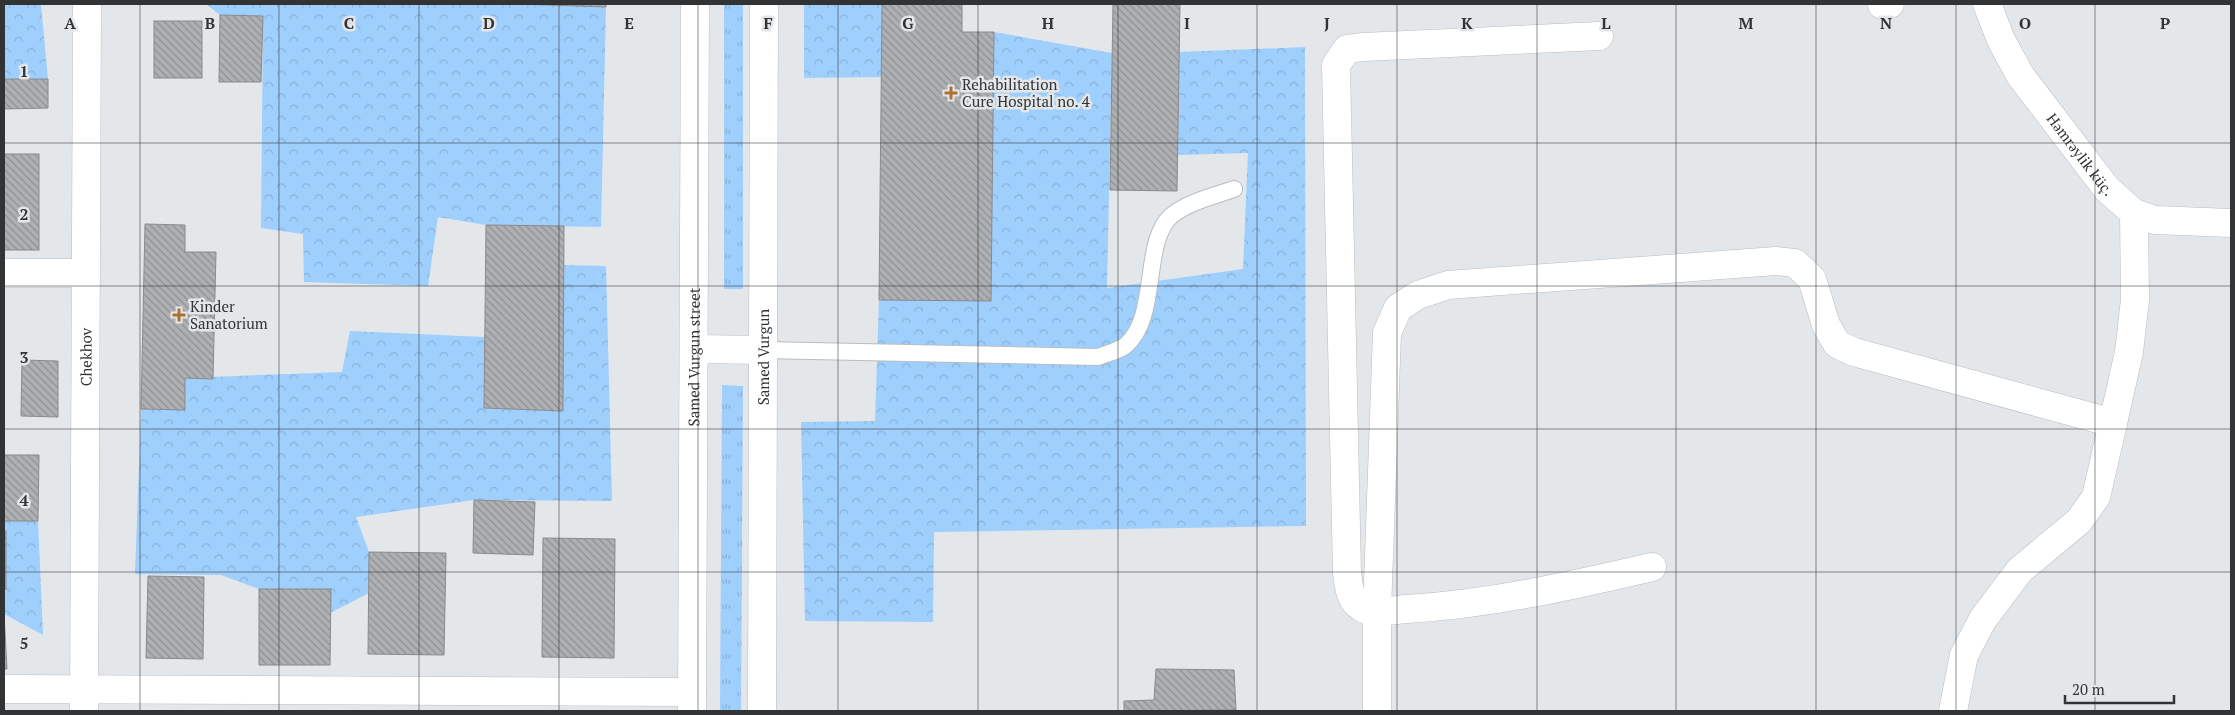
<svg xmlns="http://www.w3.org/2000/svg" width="2235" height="715" viewBox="0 0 2235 715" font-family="'PT Serif',serif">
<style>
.grass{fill:url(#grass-tufts)}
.forest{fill:url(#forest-crowns)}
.building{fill:url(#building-back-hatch);stroke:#888b8e}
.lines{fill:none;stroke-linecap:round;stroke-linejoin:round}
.lane-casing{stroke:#babdc0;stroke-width:18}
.street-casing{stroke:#babdc0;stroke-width:29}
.secondary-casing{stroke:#babdc0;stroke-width:29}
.lane{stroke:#fff;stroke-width:16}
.street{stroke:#fff;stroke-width:28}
.secondary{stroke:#fff;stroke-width:28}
.grid{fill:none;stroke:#323334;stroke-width:1;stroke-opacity:0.55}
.poi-dot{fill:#aa722f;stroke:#e4e7ea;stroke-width:2}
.labels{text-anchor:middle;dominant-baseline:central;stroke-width:5;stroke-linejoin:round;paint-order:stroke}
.poi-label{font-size:15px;fill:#323334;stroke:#e4e7ea;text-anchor:start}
.street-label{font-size:15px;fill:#323334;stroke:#e4e7ea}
.grid-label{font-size:16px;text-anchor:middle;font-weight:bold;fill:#323334;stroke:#e4e7ea;stroke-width:5;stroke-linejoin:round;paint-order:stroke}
</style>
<defs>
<pattern id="grass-tufts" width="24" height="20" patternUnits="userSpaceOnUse" patternTransform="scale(1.25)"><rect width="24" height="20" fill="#9fcffc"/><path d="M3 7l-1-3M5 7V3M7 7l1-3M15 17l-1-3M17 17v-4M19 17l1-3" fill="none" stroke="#89b2d9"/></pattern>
<pattern id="forest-crowns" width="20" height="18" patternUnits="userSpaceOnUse" patternTransform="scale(1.25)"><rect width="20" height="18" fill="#9fcffc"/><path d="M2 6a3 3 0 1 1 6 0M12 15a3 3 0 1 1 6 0" fill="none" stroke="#89b2d9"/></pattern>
<pattern id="building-back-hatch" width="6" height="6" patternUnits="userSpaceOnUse" patternTransform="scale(1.25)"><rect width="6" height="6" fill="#aeb0b3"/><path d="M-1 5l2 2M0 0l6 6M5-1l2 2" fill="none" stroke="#8e9092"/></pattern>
</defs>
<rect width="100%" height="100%" fill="#e4e7ea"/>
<!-- grass -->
<g class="grass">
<rect x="724" y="4" width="19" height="285"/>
<polygon points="722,385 743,386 741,711 720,711"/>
</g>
<!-- forest -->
<g class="forest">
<polygon points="4,4 41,4 48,79 4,79"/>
<polygon points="206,4 518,4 606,7 601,227 486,225 438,217 428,286 304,282 303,234 261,228 263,16 220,15"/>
<polygon points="804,4 882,4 881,77 804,78"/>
<polygon points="994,32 1112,53 1107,288 1243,269 1248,153 1178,155 1179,52 1305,47 1306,526 934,532 933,622 805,621 801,422 875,421 879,300"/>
<polygon points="564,265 606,266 612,501 474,500 356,517 369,552 369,593 330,613 331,589 259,589 221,575 135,574 141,409 185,410 185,378 342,372 350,331 485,337 484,408 563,411"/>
<polygon points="4,521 38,521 43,635 4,614 6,531 4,531"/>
</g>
<!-- building -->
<g class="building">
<polygon points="518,4 606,4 606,7"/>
<polygon points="882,4 962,4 962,32 994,32 991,301 879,300"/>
<polygon points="1113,4 1180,4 1177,191 1110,190"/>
<polygon points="220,15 263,16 261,82 219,82"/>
<rect x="154" y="21" width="48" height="57"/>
<polygon points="4,79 48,79 48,108 4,109"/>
<rect x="4" y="154" width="35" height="96"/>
<polygon points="145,224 185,225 185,252 216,252 213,379 185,378 185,410 141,409"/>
<polygon points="486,225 564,226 563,411 484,408"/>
<polygon points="22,360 58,361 58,417 21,416"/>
<polygon points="4,455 39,455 38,521 4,521"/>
<polygon points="474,500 535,502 533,555 473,553"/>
<rect x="4" y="531" width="2" height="58"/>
<polygon points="543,538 615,539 614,658 542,657"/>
<polygon points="369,552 446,553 444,655 368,654"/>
<polygon points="148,576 204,577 203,659 146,658"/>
<polygon points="259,589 331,589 330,665 259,665"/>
<polygon points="4,614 7,669 4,669"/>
<polygon points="1156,669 1234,670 1236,710 1124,711 1124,701 1154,700"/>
</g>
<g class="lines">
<!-- lane casing -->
<g class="lane-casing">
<path id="lane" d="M763,350L1098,357C1107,353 1120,351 1126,345C1159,317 1142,242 1171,216C1188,202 1214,196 1234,189"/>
</g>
<!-- street casing -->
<g class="street-casing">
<g id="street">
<path id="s1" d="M1987,4L2001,40L2020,75L2107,189L2134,213L2155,220L2231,223"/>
<polyline points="1882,5 1890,4"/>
<path d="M1599,36L1363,47L1347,49L1336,65L1347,573C1349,585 1349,600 1361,607C1373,615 1394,610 1407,609C1491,604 1570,586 1652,567"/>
<polyline points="4,273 84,273"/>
<polyline points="4,689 692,692"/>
<path id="s2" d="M84,711L87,4"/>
<polyline points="1377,711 1377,611 1387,333 1398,308 1418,295 1448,285 1776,261 1795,263 1812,279 1826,325 1837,344 1854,352 2113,423 2129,352 2135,300 2134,213"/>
<polyline points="1953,711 1964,655 1983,619 2020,570 2079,521 2096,497 2113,423"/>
</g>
</g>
<!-- secondary casing -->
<g class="secondary-casing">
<g id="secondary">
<polyline points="694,349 763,350"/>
<path id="s3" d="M692,711L695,4"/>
<path id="s4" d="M762,711L764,4"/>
</g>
</g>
<!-- lane -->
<use href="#lane" class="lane"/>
<!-- street -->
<use href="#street" class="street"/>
<!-- secondary -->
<use href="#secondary" class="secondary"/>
</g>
<!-- grid -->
<path class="grid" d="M140,4V711M279,4V711M419,4V711M559,4V711M698,4V711M838,4V711M978,4V711M1118,4V711M1257,4V711M1397,4V711M1537,4V711M1676,4V711M1816,4V711M1956,4V711M2095,4V711M4,143H2231M4,286H2231M4,429H2231M4,572H2231"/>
<!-- markers -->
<g class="poi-dot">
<path d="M948.5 85.5h5v5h5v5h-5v5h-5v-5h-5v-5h5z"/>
<path d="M176.5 307.5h5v5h5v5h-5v5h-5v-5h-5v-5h5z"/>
</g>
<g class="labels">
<!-- poi labels -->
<g class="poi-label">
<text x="962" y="84">Rehabilitation<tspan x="962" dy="17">Cure Hospital no. 4</tspan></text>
<text x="190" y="306">Kinder<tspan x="190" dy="17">Sanatorium</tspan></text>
</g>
<!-- street labels -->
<g class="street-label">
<text stroke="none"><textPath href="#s1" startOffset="178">Həmrəylik küç.</textPath></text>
<text stroke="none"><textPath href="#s2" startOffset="354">Chekhov</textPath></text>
<text stroke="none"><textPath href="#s4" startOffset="354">Samed Vurgun</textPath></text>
<text stroke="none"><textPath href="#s3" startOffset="354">Samed Vurgun street</textPath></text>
</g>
</g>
<g class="grid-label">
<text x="70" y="29">A</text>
<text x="210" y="29">B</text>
<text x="349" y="29">C</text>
<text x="489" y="29">D</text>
<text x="629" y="29">E</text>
<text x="768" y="29">F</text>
<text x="908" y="29">G</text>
<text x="1048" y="29">H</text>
<text x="1187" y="29">I</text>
<text x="1327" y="29">J</text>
<text x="1467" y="29">K</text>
<text x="1606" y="29">L</text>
<text x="1746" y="29">M</text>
<text x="1886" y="29">N</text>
<text x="2025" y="29">O</text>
<text x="2165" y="29">P</text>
<text x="24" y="77">1</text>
<text x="24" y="220">2</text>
<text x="24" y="363">3</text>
<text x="24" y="506">4</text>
<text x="24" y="649">5</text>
</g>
<!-- border -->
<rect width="2235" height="715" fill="none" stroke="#323334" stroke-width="10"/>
<!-- scale -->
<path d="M2065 695v8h109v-8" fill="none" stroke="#323334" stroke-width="2.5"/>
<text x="2072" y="695" font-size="15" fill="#323334" stroke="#e4e7ea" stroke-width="4" paint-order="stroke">20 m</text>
</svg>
